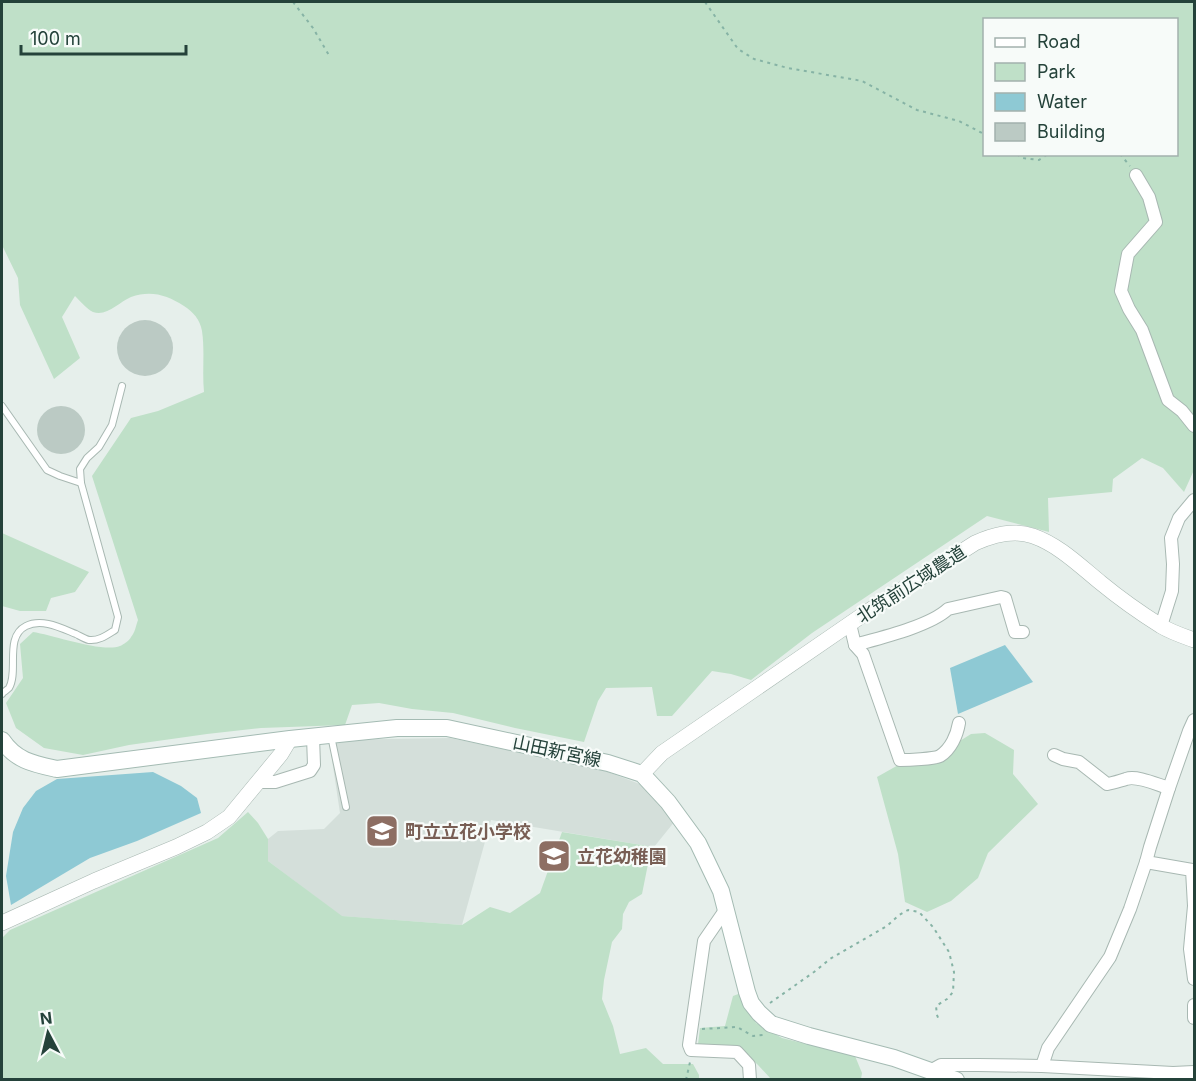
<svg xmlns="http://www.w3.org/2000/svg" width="1196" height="1081" viewBox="0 0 1196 1081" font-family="Inter,'Noto Sans JP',sans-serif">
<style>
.built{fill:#d4dfda}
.green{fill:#bfe0c8;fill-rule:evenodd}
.water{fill:#8ec9d4}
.building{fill:#bbcac4}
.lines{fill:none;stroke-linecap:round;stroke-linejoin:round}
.service-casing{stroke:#a8b8b2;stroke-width:8}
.minor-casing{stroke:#a8b8b2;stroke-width:14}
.tertiary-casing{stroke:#a8b8b2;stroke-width:16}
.secondary-casing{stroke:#a4bbb3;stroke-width:18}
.path{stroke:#86b3a5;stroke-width:2;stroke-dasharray:3 4.5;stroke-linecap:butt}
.service{stroke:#fff;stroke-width:6}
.minor{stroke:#fff;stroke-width:12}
.tertiary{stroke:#fff;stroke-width:15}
.secondary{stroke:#fff;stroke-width:16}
.labels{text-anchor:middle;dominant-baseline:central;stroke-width:4.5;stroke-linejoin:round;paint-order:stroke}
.street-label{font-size:18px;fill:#24423a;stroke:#f7fbf9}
.education-label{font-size:18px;font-weight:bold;fill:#785e54;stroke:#f7fbf9;text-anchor:start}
</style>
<rect width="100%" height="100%" fill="#e6efeb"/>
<!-- built -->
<polygon class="built" points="450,738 600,769 645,786 675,821 654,847 491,820 462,925 341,916 268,861 268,839 278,831 324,829 340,813 329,740"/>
<!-- green -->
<g class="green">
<path d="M2,2H1194V470L1184,492L1163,468L1142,458L1113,479L1112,492L1048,498L1049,532L987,516L812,633L751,680L731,674L712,671L672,716H657L652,687L606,688L598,701L584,742L515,728L453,713L412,709L379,703L352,705L345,725L261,728L207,734L129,745L83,755L44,748L16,728L6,703L23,678L20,644L33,632C53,635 103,653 120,646C123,645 130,640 131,637C135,633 136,625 138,620L92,476L131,418L158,411L204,392C202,372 205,351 202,331C200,319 193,312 184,306C167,295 151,290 131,297C119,302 107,317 93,312C87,309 80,301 75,296L62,317L80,358L54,379L20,305L18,278L2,245ZM984,20H1176V154H984Z"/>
<polygon points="2,533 89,572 75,592 51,598 46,611 20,611 2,606"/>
<polygon points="985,733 1014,750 1013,774 1038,804 988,853 978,878 951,901 927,912 905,902 898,854 877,777 909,759 939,754 971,734"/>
<polygon points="248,812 258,823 268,839 268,861 342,916 462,925 490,907 510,913 540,893 562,832 654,847 650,854 642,894 629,902 623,914 622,929 612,942 604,980 602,999 613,1026 620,1054 646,1048 663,1064 693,1064 699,1075 699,1079 2,1079 2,938 10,930 218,838"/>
<polygon points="741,993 756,1023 782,1038 855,1056 862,1073 861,1079 771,1079 758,1065 741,1049 698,1044 700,1028 725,1026 733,996"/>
</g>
<!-- water -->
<g class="water">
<polygon points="1005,645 1033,682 958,714 950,668"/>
<polygon points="153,772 181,786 197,798 201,813 137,841 90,858 11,905 6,876 13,832 23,808 36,791 57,779"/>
</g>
<!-- building -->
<g class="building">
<circle cx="145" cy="348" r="28"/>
<circle cx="61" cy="430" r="24"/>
</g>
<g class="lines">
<!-- service casing -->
<g class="service-casing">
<g id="service">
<polyline points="2,406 47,470 60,476 81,483"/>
<path d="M2,694C2,693 8,689 9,688C19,671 4,637 26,626C42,618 61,628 76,634C80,636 85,639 89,640C99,641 107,635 115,630L118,617L81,483L80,469L87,458L99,447L112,425L122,386"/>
<polyline points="331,736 346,807"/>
</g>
</g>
<!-- minor casing -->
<g class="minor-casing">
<g id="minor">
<polyline points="1136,175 1149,197 1156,222 1128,254 1121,291 1129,309 1142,330 1168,400 1182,411 1194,426"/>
<path d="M850,624L855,645L863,654L900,760C908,760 934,759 940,756C951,749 957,735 959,723"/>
<polyline points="1161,626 1172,591 1173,564 1171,538 1179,518 1194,500"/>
<path d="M855,645C880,638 930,626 948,609L1001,597L1005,598L1015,632H1023"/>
<path d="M1054,755L1063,759L1079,762L1107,784C1114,783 1119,781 1126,779C1137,775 1158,785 1169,788"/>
<polyline points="259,782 275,782 310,771 314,765 313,737"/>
<polyline points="1146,862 1192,870 1194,906 1190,949 1194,979"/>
<polyline points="726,909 704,941 689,1045 691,1050 737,1052 749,1065 750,1080"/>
<polyline points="1194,1005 1194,1018"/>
<polyline points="1042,1066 1048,1048 1110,957 1130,909 1146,862 1150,847 1169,788 1189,731 1194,720"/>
<polyline points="930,1071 941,1065 978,1065 1042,1066 1173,1073 1194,1072"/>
</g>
</g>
<!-- tertiary casing -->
<g class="tertiary-casing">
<g id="tertiary">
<path d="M642,774L662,753L867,612L975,543C993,535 1013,529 1033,536C1059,545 1080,566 1101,583C1118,597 1142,614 1161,626C1171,632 1183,636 1194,640"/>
<polyline points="2,923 94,881 176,847 207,832 229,817 281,754 290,739"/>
</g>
</g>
<!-- secondary casing -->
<g class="secondary-casing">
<path id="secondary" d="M2,740C16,761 34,764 57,769L290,739L397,728H447L608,763L642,774L668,802L698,843L721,891L747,992L751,1003L759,1013L771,1024L809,1036L894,1058L956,1080"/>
</g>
<!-- path -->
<g class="path">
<polyline points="293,2 313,28 330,57"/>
<polyline points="705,2 738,49 754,59 788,68 862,81 917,110 959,121 984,134"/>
<polyline points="1017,154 1022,158 1039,160 1048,154"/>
<polyline points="1120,154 1130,166"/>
<polyline points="770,1003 814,972 830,959 887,926 899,915 908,910 919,912 933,927 949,952 954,972 953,992 947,999 936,1006 937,1015 939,1020"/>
<polyline points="702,1029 737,1027 753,1036 763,1035"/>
<polyline points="686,1080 690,1062"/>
</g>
<!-- service -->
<use href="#service" class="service"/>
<!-- minor -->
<use href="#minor" class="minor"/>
<!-- tertiary -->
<use href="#tertiary" class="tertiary"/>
<!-- secondary -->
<use href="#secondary" class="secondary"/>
</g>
<!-- icons -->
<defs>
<g id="school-square" transform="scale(1.725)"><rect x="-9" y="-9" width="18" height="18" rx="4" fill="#8d6e63" stroke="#f7fbf9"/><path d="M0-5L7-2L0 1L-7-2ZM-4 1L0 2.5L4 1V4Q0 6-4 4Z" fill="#fff"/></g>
</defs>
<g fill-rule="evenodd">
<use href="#school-square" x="382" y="831"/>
<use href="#school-square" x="554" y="856"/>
</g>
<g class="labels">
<!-- street labels -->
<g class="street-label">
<text transform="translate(911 584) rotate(-33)">北筑前広域農道</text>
<text transform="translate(557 751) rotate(12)">山田新宮線</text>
</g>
<!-- education labels -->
<g class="education-label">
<text x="405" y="831">町立立花小学校</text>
<text x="577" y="856">立花幼稚園</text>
</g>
</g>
<!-- border -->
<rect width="1196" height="1081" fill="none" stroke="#24423a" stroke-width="6"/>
<!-- legend -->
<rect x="983" y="18" width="195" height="138" fill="#f7fbf9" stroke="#a3b1ad" stroke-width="1.5"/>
<rect x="995" y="38" width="30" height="9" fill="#ffffff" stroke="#a3b1ad" stroke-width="1.5"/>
<text x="1037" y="48" font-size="18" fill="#24423a">Road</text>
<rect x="995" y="63" width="30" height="18" fill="#bfe0c8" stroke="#a3b1ad" stroke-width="1.5"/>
<text x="1037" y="78" font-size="18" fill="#24423a">Park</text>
<rect x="995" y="93" width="30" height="18" fill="#8ec9d4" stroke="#a3b1ad" stroke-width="1.5"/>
<text x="1037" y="108" font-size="18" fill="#24423a">Water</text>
<rect x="995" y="123" width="30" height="18" fill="#bbcac4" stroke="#a3b1ad" stroke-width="1.5"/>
<text x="1037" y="138" font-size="18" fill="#24423a">Building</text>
<!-- north arrow -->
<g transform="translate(48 1033) rotate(353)" stroke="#f7fbf9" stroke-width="4.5" paint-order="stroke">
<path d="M0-4.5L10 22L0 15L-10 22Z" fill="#24423a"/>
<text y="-9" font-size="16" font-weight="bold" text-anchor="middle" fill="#24423a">N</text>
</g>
<!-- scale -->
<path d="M21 45v9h165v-9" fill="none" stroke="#24423a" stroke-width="3"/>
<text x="30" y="45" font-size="18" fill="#24423a" stroke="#f7fbf9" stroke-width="4.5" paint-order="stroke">100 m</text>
</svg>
